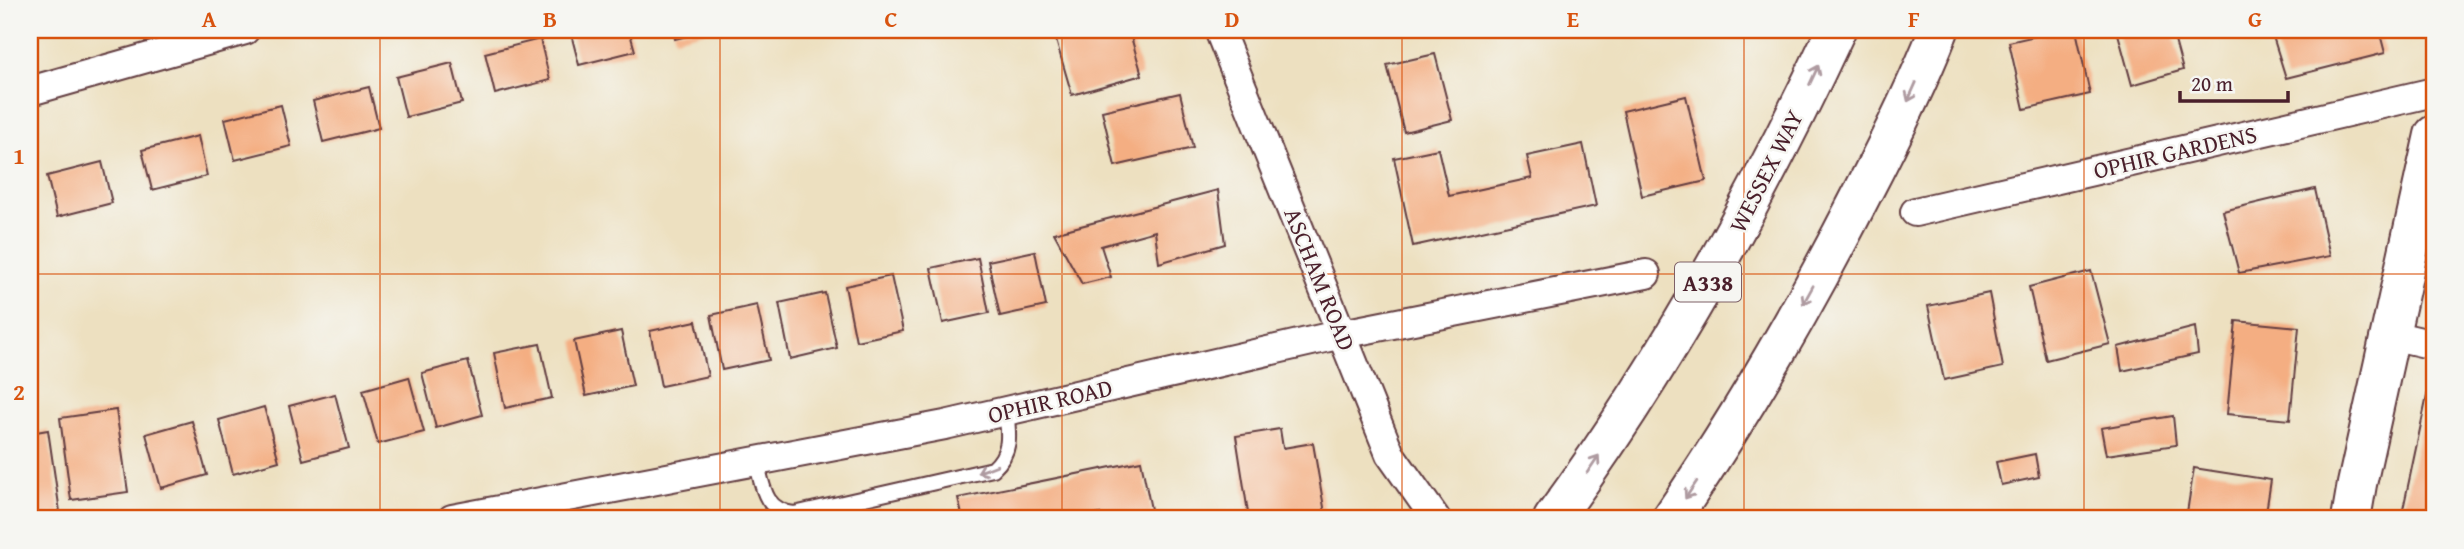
<svg xmlns="http://www.w3.org/2000/svg" width="2464" height="549" viewBox="0 0 2464 549" font-family="'Gentium Book Plus',serif">
<style>
.building{fill:#f4ae82}
.lines{fill:none;stroke-linecap:round;stroke-linejoin:round}
.lane-casing{stroke:#623c41;stroke-width:18}
.street-casing{stroke:#623c41;stroke-width:32}
.secondary-casing{stroke:#623c41;stroke-width:42}
.highway-casing{stroke:#623c41;stroke-width:42}
.lane{stroke:#fff;stroke-width:14}
.street{stroke:#fff;stroke-width:28}
.secondary{stroke:#fff;stroke-width:38}
.highway{stroke:#fff;stroke-width:38}
.oneway{stroke:#ae9aa0}
.grid{fill:none;stroke:#d8530f;stroke-width:2;stroke-opacity:0.55}
.labels{text-anchor:middle;dominant-baseline:central;stroke-width:5;stroke-linejoin:round;paint-order:stroke}
.shield{fill:#f6f6f2;stroke:#7e6067;stroke-width:2}
.shield-label{font-size:23px;font-weight:bold;fill:#4a1f2b}
.street-label{font-size:24px;fill:#4a1f2b;stroke:#f6f6f2}
.neatline{fill:none;stroke:#d8530f;stroke-width:2.5}
.grid-label{font-size:23px;text-anchor:middle;font-weight:bold;fill:#d8530f}
</style>
<rect width="100%" height="100%" fill="#f6f6f2"/>
<filter id="ink" filterUnits="userSpaceOnUse"><feTurbulence type="fractalNoise" baseFrequency=".0143" numOctaves="2"/><feDisplacementMap in="SourceGraphic" scale="14" xChannelSelector="R" yChannelSelector="G"/><feConvolveMatrix kernelMatrix="1 2 1 2 8 2 1 2 1" color-interpolation-filters="sRGB"/></filter>
<filter id="wash" filterUnits="userSpaceOnUse"><feTurbulence type="fractalNoise" baseFrequency=".00686" numOctaves="4" result="noise"/><feDisplacementMap in="SourceGraphic" scale="28" xChannelSelector="R" yChannelSelector="G"/><feGaussianBlur stdDeviation="1.57" result="paint"/><feColorMatrix in="noise" values="0 0 0 0 0 0 0 0 0 0 0 0 0 0 0 0 0 1.4 0 .05"/><feComposite in="paint" operator="in"/></filter>
<g filter="url(#wash)">
<rect width="100%" height="100%" fill="#ede0c0"/>
<g id="blocks">
<!-- building -->
<g class="building">
<polygon points="570,30 629,30 635,51 579,65"/>
<polygon points="673,30 707,30 707,31 675,39"/>
<polygon points="1053,30 1129,30 1142,75 1072,95"/>
<polygon points="2062,30 2076,30 2090,94 2024,109 2009,42"/>
<polygon points="2117,30 2172,30 2183,70 2132,85"/>
<polygon points="2271,30 2379,30 2385,53 2286,78"/>
<polygon points="540,39 550,80 495,94 485,53"/>
<polygon points="1435,54 1452,120 1404,132 1387,65"/>
<polygon points="452,63 462,103 406,117 396,77"/>
<polygon points="369,87 379,128 323,142 313,101"/>
<polygon points="1180,93 1193,148 1115,166 1102,111"/>
<polygon points="1686,96 1706,181 1642,196 1623,111"/>
<polygon points="281,105 291,146 235,160 225,119"/>
<polygon points="198,136 207,176 152,190 142,150"/>
<polygon points="1583,144 1596,206 1413,246 1394,158 1438,149 1449,196 1532,178 1527,156"/>
<polygon points="102,162 112,203 57,217 47,176"/>
<polygon points="2315,189 2330,256 2239,273 2223,211"/>
<polygon points="1218,190 1225,244 1159,263 1155,231 1101,246 1111,277 1082,284 1054,233"/>
<polygon points="30,223 37,247 30,249"/>
<polygon points="1035,251 1046,306 1000,316 988,261"/>
<polygon points="978,258 989,313 943,323 931,268"/>
<polygon points="2091,271 2110,344 2046,360 2029,287"/>
<polygon points="891,276 903,331 856,341 845,286"/>
<polygon points="825,293 837,348 790,359 779,303"/>
<polygon points="1989,293 2003,367 1944,380 1928,306"/>
<polygon points="757,305 769,360 722,370 711,315"/>
<polygon points="696,321 708,376 661,386 650,331"/>
<polygon points="2236,321 2299,327 2290,420 2227,414"/>
<polygon points="2195,327 2198,354 2122,371 2118,347"/>
<polygon points="621,331 633,386 586,396 574,341"/>
<polygon points="540,344 552,398 505,408 494,353"/>
<polygon points="468,361 482,415 436,428 422,373"/>
<polygon points="409,377 424,432 378,444 363,390"/>
<polygon points="2431,377 2434,378 2434,519 2401,519"/>
<polygon points="335,394 349,448 303,460 289,406"/>
<polygon points="264,407 279,461 233,474 219,420"/>
<polygon points="116,410 128,492 71,500 60,418"/>
<polygon points="2173,416 2176,445 2106,455 2101,428"/>
<polygon points="192,421 207,475 161,488 146,434"/>
<polygon points="1280,429 1283,448 1313,443 1326,519 1249,519 1236,436"/>
<polygon points="48,430 60,512 30,517 30,433"/>
<polygon points="2035,454 2039,477 2001,485 1996,462"/>
<polygon points="1141,461 1153,519 1101,519 1100,514 1078,519 963,519 958,498"/>
<polygon points="2194,468 2271,480 2265,519 2186,519"/>
</g>
</g>
</g>
<g filter="url(#ink)">
<use href="#blocks" fill-opacity="0" stroke="#623c41" stroke-width="2"/>
<g class="lines">
<!-- lane casing -->
<g class="lane-casing">
<path id="lane" d="M756,460C763,486 763,510 794,514L993,469C1012,452 1009,434 1006,411"/>
</g>
<!-- street casing -->
<g class="street-casing">
<g id="street">
<polyline points="1219,30 1390,454 1436,519"/>
<polyline points="30,91 245,30"/>
<polyline points="1915,212 2434,92"/>
<polyline points="2391,335 2434,345"/>
<polyline points="452,519 945,425 1342,334 1646,274"/>
</g>
</g>
<!-- secondary casing -->
<g class="secondary-casing">
<polyline id="secondary" points="2351,519 2357,484 2434,135"/>
</g>
<!-- highway casing -->
<g class="highway-casing">
<g id="highway">
<path d="M1553,519C1665,366 1756,202 1836,30"/>
<path d="M1671,519C1742,415 1805,306 1862,194C1890,140 1917,86 1939,30"/>
</g>
</g>
<!-- lane -->
<use href="#lane" class="lane"/>
<!-- street -->
<use href="#street" class="street"/>
<!-- secondary -->
<use href="#secondary" class="secondary"/>
<!-- highway -->
<use href="#highway" class="highway"/>
</g>
<!-- one-way arrows -->
<defs><path id="oneway-shaft" d="M-6 0H5M1.5-3L5.5 0L1.5 3" fill="none" stroke-width="1.6" stroke-linecap="round" stroke-linejoin="round" transform="scale(1.75)"/></defs>
<g class="oneway">
<use href="#oneway-shaft" transform="translate(1814 75) rotate(-65)"/>
<use href="#oneway-shaft" transform="translate(1912 92) rotate(114)"/>
<use href="#oneway-shaft" transform="translate(1808 295) rotate(119)"/>
<use href="#oneway-shaft" transform="translate(1593 464) rotate(-56)"/>
<use href="#oneway-shaft" transform="translate(987 469) rotate(159)"/>
<use href="#oneway-shaft" transform="translate(1691 490) rotate(124)"/>
</g>
</g>
<!-- grid -->
<path class="grid" d="M380,30V519M720,30V519M1062,30V519M1402,30V519M1744,30V519M2084,30V519M30,274H2434"/>
<g class="labels">
<!-- shield labels -->
<rect class="shield" x="1675" y="262.5" width="66" height="39" rx="5"/>
<g class="shield-label">
<text x="1708" y="282">A338</text>
</g>
<!-- street labels -->
<g class="street-label">
<text transform="translate(2175 152) rotate(-13)">OPHIR GARDENS</text>
<text transform="translate(1766 171) rotate(-63)">WESSEX WAY</text>
<text transform="translate(1320 279) rotate(68)">ASCHAM ROAD</text>
<text transform="translate(1050 401) rotate(-13)">OPHIR ROAD</text>
</g>
</g>
<!-- margin -->
<rect width="2464" height="549" fill="none" stroke="#f6f6f2" stroke-width="77"/>
<!-- scale -->
<path d="M2180 91v10h108v-10" fill="none" stroke="#4a1f2b" stroke-width="3.5"/>
<text x="2191" y="91" font-size="21" fill="#4a1f2b" stroke="#f6f6f2" stroke-width="5" paint-order="stroke">20 m</text>
<rect x="38" y="38" width="2388" height="472" class="neatline"/>
<g class="grid-label">
<text x="209" y="27">A</text>
<text x="550" y="27">B</text>
<text x="891" y="27">C</text>
<text x="1232" y="27">D</text>
<text x="1573" y="27">E</text>
<text x="1914" y="27">F</text>
<text x="2255" y="27">G</text>
<text x="19" y="164">1</text>
<text x="19" y="400">2</text>
</g>
</svg>
